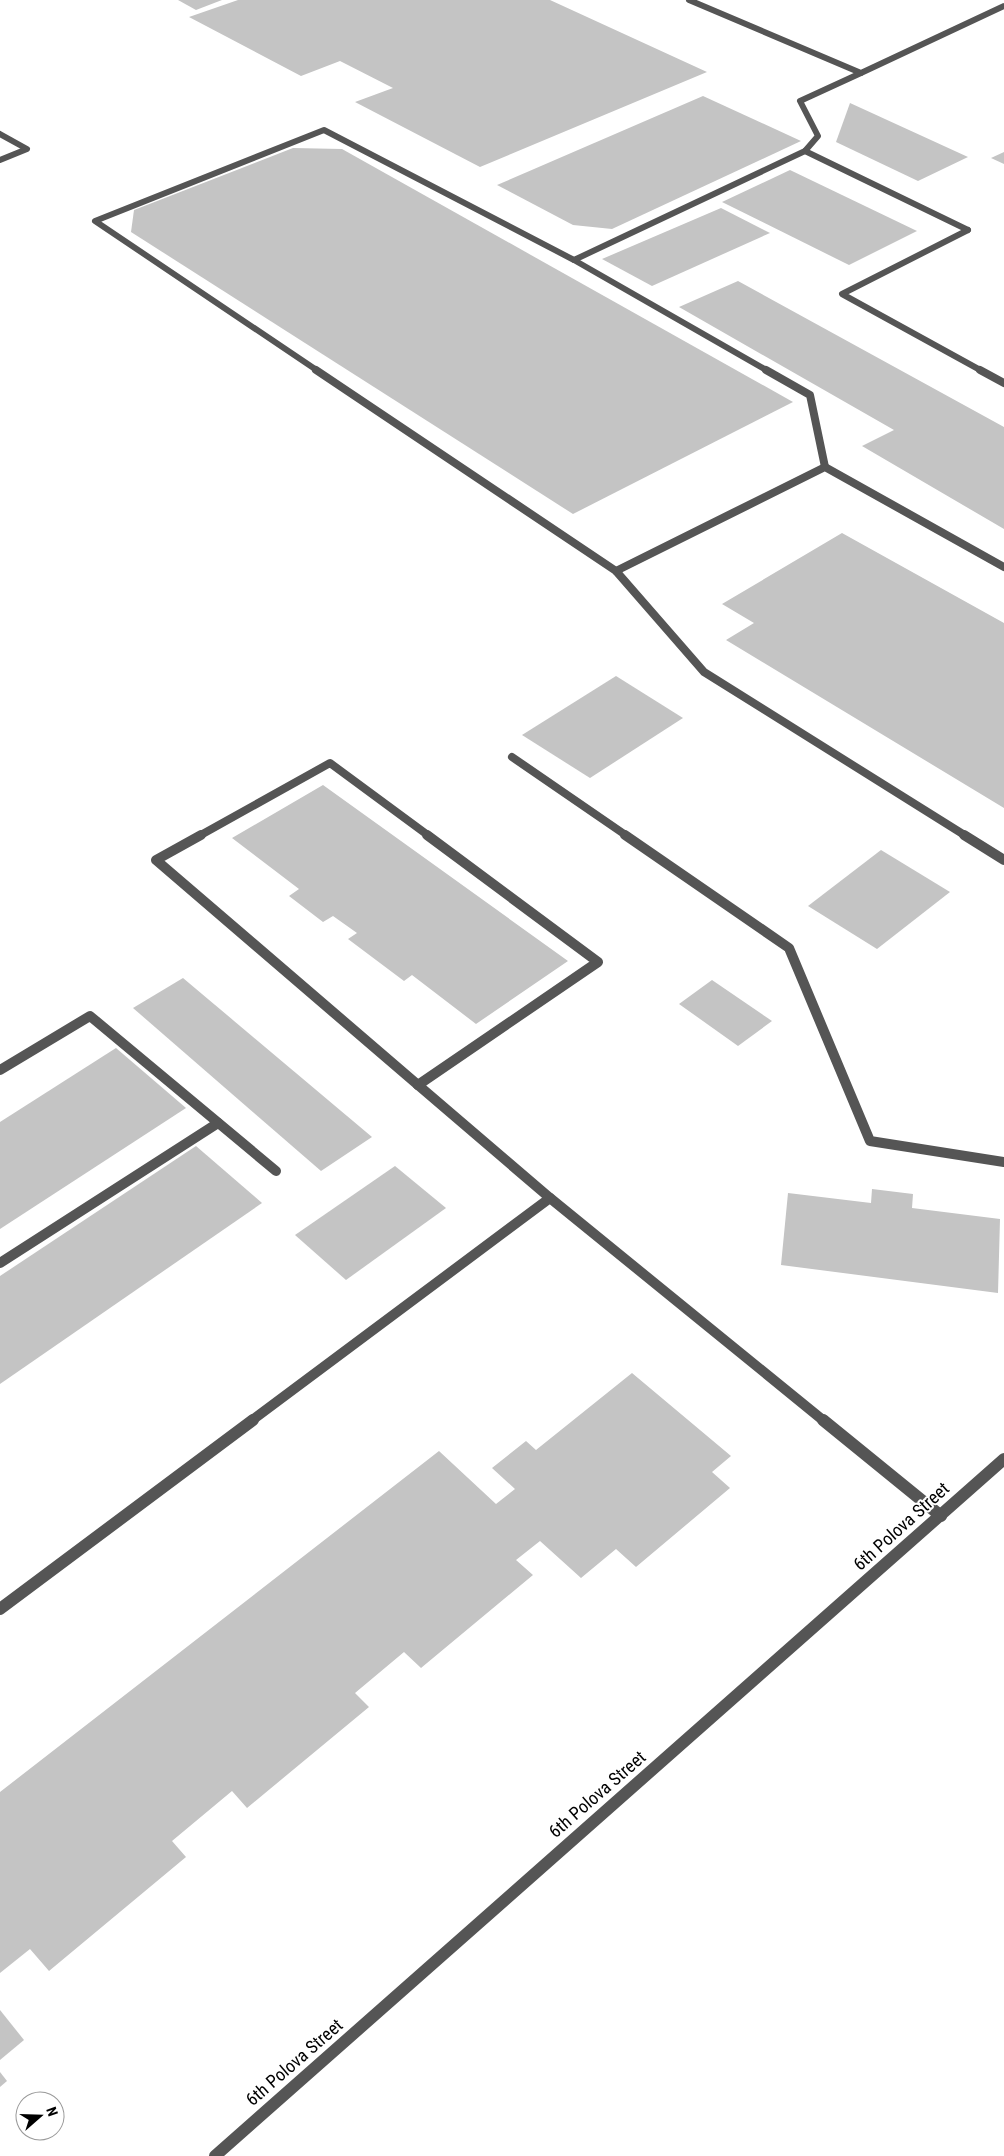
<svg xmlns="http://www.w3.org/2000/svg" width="1004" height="2156" viewBox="0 0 1004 2156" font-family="'Roboto Condensed',sans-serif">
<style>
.building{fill:#c4c4c4}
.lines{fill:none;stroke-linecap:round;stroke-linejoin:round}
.lane-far3{stroke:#555;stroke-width:6}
.lane-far2{stroke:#555;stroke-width:8}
.lane-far1{stroke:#555;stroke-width:10}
.lane{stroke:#555;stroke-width:12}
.street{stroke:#555;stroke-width:12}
.labels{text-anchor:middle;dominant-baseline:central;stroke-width:4;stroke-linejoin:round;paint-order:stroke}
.near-street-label{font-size:18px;fill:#000;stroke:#fff}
</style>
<rect width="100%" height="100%" fill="#fff"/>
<!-- building -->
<g class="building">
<polygon points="178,0 222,0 196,10"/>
<polygon points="238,0 550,0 707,72 480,167 355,102 393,88 340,61 301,76 189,17"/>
<polygon points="703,96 801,141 612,229 573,225 497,185"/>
<polygon points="850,103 968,157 918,181 836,142"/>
<polygon points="293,148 342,149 793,402 573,514 131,232 134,210"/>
<polygon points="1004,152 1004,164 991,158"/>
<polygon points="790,170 917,231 849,265 722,202"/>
<polygon points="721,208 770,233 652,286 602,259"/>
<polygon points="738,281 1004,427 1004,529 862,446 894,430 679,307"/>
<polygon points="842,533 1004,623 1004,808 726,640 754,623 722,604"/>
<polygon points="616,676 683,718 590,778 522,735"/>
<polygon points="323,785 568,961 476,1024 412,975 404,981 348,939 357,933 333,916 323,922 289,896 299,889 232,838"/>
<polygon points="881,850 950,892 877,949 808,906"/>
<polygon points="183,978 372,1137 321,1171 133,1008"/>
<polygon points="712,980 772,1021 738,1046 679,1004"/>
<polygon points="116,1048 186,1108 0,1229 0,1122"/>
<polygon points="196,1146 262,1203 0,1384 0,1276"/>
<polygon points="395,1166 446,1208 346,1280 295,1235"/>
<polygon points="872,1189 913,1194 912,1208 1000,1219 998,1293 781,1265 788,1193 871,1203"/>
<polygon points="632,1373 731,1456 712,1472 730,1488 636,1567 616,1549 581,1578 540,1541 516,1560 533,1575 421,1668 404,1652 355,1693 369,1707 247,1808 232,1791 172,1841 186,1857 49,1971 30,1949 0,1973 0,1792 439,1451 496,1504 515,1489 492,1468 526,1441 536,1450"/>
<polygon points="0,2010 24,2040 0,2060"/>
<polygon points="0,2072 7,2081 0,2087"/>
</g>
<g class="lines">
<!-- lane-far3 -->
<g class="lane-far3">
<polyline points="689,0 861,73 1004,6"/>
<polyline points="0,134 27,149 0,160"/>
<polyline points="805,151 968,230"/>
<polyline points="968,230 842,294 982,371"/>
<polyline points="574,260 768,371"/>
<polyline points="318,371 95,221 324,130 574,260 805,151 818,136 800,101 861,73"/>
</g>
<!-- lane-far2 -->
<g class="lane-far2">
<polyline points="316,370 616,571 704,672 966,836"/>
<polyline points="766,370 810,395 825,467"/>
<polyline points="980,370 1004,383"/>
<polyline points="616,571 825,467 1004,567"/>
<polyline points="512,757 627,836"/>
<polyline points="199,836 330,763 429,836"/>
</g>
<!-- lane-far1 -->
<g class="lane-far1">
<polyline points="201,835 156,860 418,1085"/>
<polyline points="625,835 789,948 870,1141 1004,1162"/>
<polyline points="964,835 1004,860"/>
<polyline points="0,1070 90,1016 276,1171"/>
<polyline points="418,1085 550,1198"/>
<polyline points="418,1085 598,962 427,835"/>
<polyline points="0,1263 218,1123"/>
<polyline points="251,1421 550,1198 824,1421"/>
</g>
<!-- lane -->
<g class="lane">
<polyline points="823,1420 941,1516"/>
<polyline points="0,1609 253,1420"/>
</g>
<!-- street -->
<polyline class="street" points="215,2156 1004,1459"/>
</g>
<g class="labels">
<!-- near-street labels -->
<g class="near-street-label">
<text transform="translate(901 1526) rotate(-42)">6th Polova Street</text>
<text transform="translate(597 1794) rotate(-41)">6th Polova Street</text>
<text transform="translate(294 2062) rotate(-41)">6th Polova Street</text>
</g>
</g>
<!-- north arrow -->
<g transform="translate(40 2116) rotate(70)"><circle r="24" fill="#ffffff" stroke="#999999"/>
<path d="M0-4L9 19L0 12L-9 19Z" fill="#000000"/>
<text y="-8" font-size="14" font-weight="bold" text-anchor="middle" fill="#000000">N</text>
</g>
</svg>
